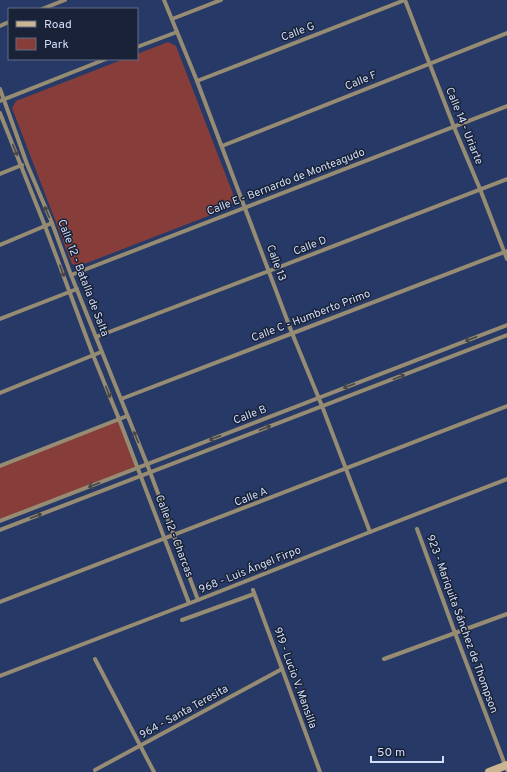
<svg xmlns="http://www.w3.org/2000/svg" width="507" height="772" viewBox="0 0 507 772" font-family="Overpass,sans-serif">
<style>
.green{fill:#873e3a}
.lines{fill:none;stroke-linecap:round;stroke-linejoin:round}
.street{stroke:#968b73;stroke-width:4}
.secondary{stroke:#cab791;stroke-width:8}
.oneway{stroke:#45474b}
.labels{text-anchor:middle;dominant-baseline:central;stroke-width:3;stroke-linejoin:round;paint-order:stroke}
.street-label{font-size:11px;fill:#d0ddf9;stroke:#192236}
</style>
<rect width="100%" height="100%" fill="#273966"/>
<!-- green -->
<g class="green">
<polygon points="168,42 176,46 235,199 229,208 79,266 72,264 12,108 16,101 124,59 137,59 137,54"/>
<polygon points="119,419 138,468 0,521 0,466"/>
</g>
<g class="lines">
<!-- street -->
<g class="street">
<polyline points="164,0 197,81 292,333 322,406 370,532"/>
<polyline points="405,0 454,127 480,189 507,259"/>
<polyline points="42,9 65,0"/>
<polyline points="172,19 221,0"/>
<polyline points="0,26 9,22"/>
<polyline points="137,47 177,32"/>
<polyline points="197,81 405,0"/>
<polyline points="0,89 27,164 52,223 71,275 147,464 198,600"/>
<polyline points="0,101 106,59"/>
<polyline points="0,113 45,226 93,355 119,419 189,603"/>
<polyline points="222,146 507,33"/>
<polyline points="0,174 22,165"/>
<polyline points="0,245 52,223"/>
<polyline points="71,275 507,106"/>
<polyline points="0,319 77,289"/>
<polyline points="96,337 269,271 507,179"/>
<polyline points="0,393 101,352"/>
<polyline points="121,399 507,251"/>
<polyline points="0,466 127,416"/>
<polyline points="0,521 507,325"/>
<polyline points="417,529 455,633 507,770"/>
<polyline points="0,530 507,335"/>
<polyline points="253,590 320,772"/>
<polyline points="0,602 507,406"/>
<polyline points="182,620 254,594"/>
<polyline points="95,659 154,772"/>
<polyline points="384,659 507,614"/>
<polyline points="0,676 198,600 370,532 507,479"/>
<polyline points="95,770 282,669"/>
</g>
<!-- secondary -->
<polyline class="secondary" points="489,772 507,765"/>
</g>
<!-- one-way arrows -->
<defs><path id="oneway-shaft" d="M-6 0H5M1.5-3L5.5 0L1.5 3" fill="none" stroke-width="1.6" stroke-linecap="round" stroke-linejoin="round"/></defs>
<g class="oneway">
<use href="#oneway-shaft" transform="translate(15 150) rotate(68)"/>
<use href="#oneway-shaft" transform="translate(47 212) rotate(-113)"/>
<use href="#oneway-shaft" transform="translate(62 271) rotate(70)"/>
<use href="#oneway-shaft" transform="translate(471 339) rotate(159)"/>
<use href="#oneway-shaft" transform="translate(399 377) rotate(-21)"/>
<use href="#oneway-shaft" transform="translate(349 386) rotate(159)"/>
<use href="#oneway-shaft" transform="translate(108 392) rotate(68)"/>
<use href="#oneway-shaft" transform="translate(265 428) rotate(-21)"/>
<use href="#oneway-shaft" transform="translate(136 437) rotate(-112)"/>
<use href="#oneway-shaft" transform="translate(215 438) rotate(159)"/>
<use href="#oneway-shaft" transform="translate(94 485) rotate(159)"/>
<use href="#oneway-shaft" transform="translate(36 516) rotate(-21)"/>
</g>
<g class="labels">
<!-- street labels -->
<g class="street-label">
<text transform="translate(298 32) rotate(-21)">Calle G</text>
<text transform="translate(361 81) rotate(-22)">Calle F</text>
<text transform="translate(464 126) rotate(68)">Calle 14 - Uriarte</text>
<text transform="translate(286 182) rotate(-21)">Calle E - Bernardo de Monteagudo</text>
<text transform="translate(310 246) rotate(-21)">Calle D</text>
<text transform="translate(276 263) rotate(70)">Calle 13</text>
<text transform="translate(83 278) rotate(69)">Calle 12 - Batalla de Salta</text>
<text transform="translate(311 316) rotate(-21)">Calle C - Humberto Primo</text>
<text transform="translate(250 415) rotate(-21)">Calle B</text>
<text transform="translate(251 497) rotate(-21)">Calle A</text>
<text transform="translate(174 536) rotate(69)">Calle 12 - Charcas</text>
<text transform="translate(250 570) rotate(-22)">968 - Luis Ángel Firpo</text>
<text transform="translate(462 624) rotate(70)">923 - Mariquita Sánchez de Thompson</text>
<text transform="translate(295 678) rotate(70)">919 - Lucio V. Mansilla</text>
<text transform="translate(184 712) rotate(-29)">964 - Santa Teresita</text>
</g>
</g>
<!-- legend -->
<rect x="8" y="8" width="130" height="52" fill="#192236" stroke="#626d84"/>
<rect x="16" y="21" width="20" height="6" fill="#cab791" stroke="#626d84"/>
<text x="44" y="28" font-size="12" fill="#d0ddf9">Road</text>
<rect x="16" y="38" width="20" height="12" fill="#873e3a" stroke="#626d84"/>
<text x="44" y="48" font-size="12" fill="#d0ddf9">Park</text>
<!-- scale -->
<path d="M371 756v6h72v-6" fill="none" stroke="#d0ddf9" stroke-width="2"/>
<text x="377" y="756" font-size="12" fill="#d0ddf9" stroke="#192236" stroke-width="3" paint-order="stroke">50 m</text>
</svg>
